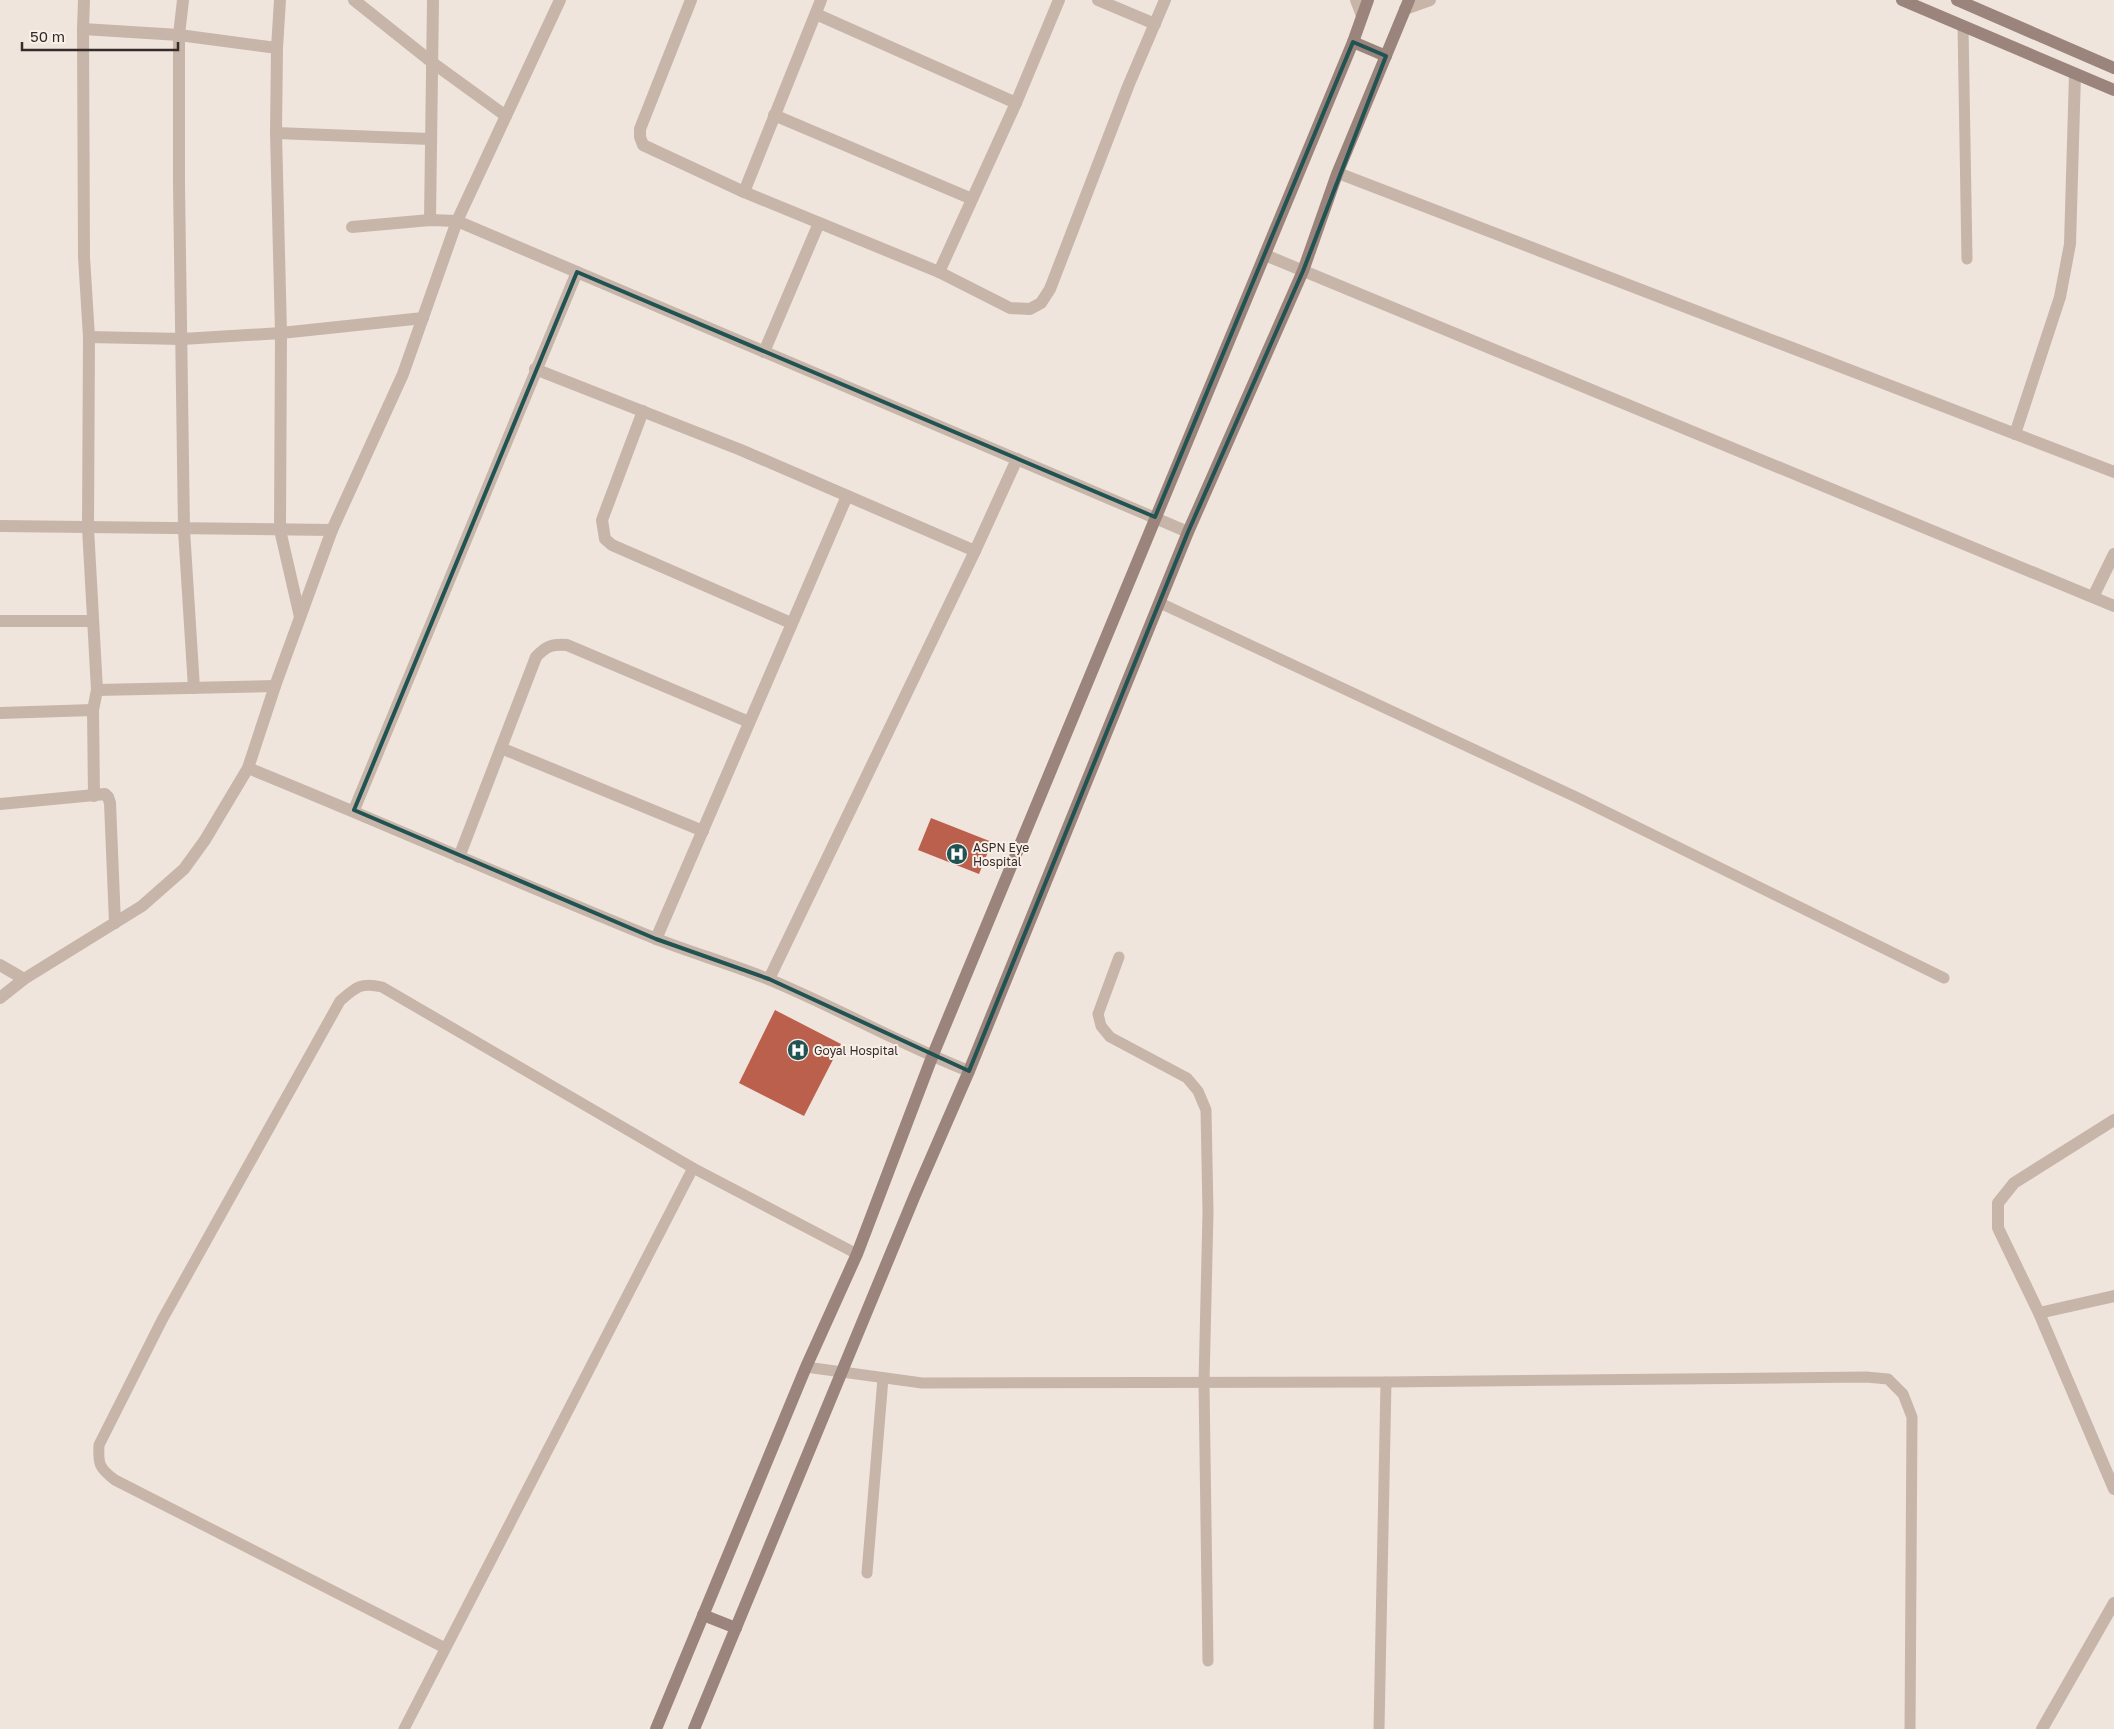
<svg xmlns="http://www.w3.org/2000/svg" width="2114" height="1729" viewBox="0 0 2114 1729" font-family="'Golos Text',sans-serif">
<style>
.building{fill:#bc604e}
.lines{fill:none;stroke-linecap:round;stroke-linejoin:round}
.service{stroke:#c7b5a9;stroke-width:11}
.minor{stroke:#c7b5a9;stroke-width:12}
.secondary{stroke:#9b847b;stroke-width:12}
.marked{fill:none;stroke:#215353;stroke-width:4;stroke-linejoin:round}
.labels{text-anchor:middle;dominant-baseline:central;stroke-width:4;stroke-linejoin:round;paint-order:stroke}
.poi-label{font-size:12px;fill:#352b28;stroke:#f8f0e8;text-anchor:start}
</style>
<rect width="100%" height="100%" fill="#f0e5dc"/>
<!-- building -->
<g class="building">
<polygon points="931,818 992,842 979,874 918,850"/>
<polygon points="775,1010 841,1044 804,1116 739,1083"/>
</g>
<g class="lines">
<!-- service -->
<g class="service">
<polyline points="1963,26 1967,259"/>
<polyline points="1160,603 1578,798 1944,978"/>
<polyline points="1119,957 1098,1014 1101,1026 1110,1037 1187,1078 1198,1091 1206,1110 1208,1212 1204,1383 1208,1661"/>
<polyline points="806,1367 922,1383 1386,1382 1866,1377 1888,1379 1903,1394 1912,1417 1910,1729"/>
<polyline points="867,1573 883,1378"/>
<path d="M445,1648L115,1480C99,1468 98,1464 99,1445L162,1320L340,1001C356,987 361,982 382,987L693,1168"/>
<polyline points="404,1729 693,1168 857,1254"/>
<polyline points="1379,1729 1386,1382"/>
</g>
<!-- minor -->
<g class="minor">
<polyline points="84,0 83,29 84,257 89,337 88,528 97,690 93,710 94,796"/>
<polyline points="183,0 179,35 179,185 184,530 194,688"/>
<polyline points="280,0 277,48 276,133 281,333 280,530 300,617"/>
<polyline points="354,0 433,63 506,116"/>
<polyline points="691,0 640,129 640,137 643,145 744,192 939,272 1010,308 1030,309 1041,303 1050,289 1129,84 1165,0"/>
<polyline points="1098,0 1155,24"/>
<polyline points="1356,0 1362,16"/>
<polyline points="1405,9 1430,0"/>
<polyline points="816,14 1016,103"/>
<polyline points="83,29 179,35 277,48"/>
<polyline points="774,115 972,199"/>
<polyline points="276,133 430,139"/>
<polyline points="1338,173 2114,472"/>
<polyline points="744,192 821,0"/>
<polyline points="430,220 433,0"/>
<polyline points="352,227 430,220 457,221 1188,532"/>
<polyline points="1265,255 2114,606"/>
<polyline points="939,272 1016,103 1059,0"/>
<polyline points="89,337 182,339 281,333 423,318"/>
<polyline points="764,352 819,223"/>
<polyline points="535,369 741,450 975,551"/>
<polyline points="643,411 602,520 605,539 612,545 791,623"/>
<polyline points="2015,434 2060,297 2070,244 2075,74"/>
<polyline points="0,526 332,530"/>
<polyline points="2093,597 2114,554"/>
<polyline points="0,621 92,621"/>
<polyline points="97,690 275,686"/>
<polyline points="0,713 93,710"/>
<polyline points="501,748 703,831"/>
<path d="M248,768C384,823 518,883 654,938C692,953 731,964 768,979C836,1007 900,1044 969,1071"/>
<polyline points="0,804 105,794 108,797 110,803 115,923"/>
<polyline points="354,810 577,272"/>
<path d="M459,857L536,657C546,646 552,644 567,645L749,722"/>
<polyline points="656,939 847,496"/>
<polyline points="0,965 24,979"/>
<polyline points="769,979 975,551 1017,459"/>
<polyline points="0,998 24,979 142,906 184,869 205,840 248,768 275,686 332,530 403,374 457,221 560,0"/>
<polyline points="2114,1120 2014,1183 1998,1203 1998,1228 2039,1313 2114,1489"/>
<polyline points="2039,1313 2114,1296"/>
<polyline points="2042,1729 2114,1603"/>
</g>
<!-- secondary -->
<g class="secondary">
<polyline points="1902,0 2114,90"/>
<polyline points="1957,0 2114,68"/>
<polyline points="1353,42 1386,56"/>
<polyline points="703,1615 736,1628"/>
<polyline points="656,1729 806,1367 857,1254 932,1057 1353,42 1368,0"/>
<polyline points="694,1729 915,1195 969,1071 1188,532 1303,271 1337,174 1409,0"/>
</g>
</g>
<!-- marked area -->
<path class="marked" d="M1353,42L1386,56L1303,271L1188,532L969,1071L769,979L656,939L354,810L577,272L1155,517Z"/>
<!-- icons -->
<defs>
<g id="hospital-disc" transform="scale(1.125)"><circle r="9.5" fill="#215353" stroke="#f8f0e8"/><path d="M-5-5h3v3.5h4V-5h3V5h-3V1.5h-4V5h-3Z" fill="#fff"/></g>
</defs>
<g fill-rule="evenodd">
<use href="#hospital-disc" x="957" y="854"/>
<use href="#hospital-disc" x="798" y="1050"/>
</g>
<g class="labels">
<!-- poi labels -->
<g class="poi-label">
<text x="973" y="847">ASPN Eye<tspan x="973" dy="14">Hospital</tspan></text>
<text x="814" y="1050">Goyal Hospital</text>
</g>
</g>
<!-- scale -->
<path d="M22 42v8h156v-8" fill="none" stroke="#352b28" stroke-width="2.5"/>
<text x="30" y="42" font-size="15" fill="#352b28" stroke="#f8f0e8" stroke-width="4" paint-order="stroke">50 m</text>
</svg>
